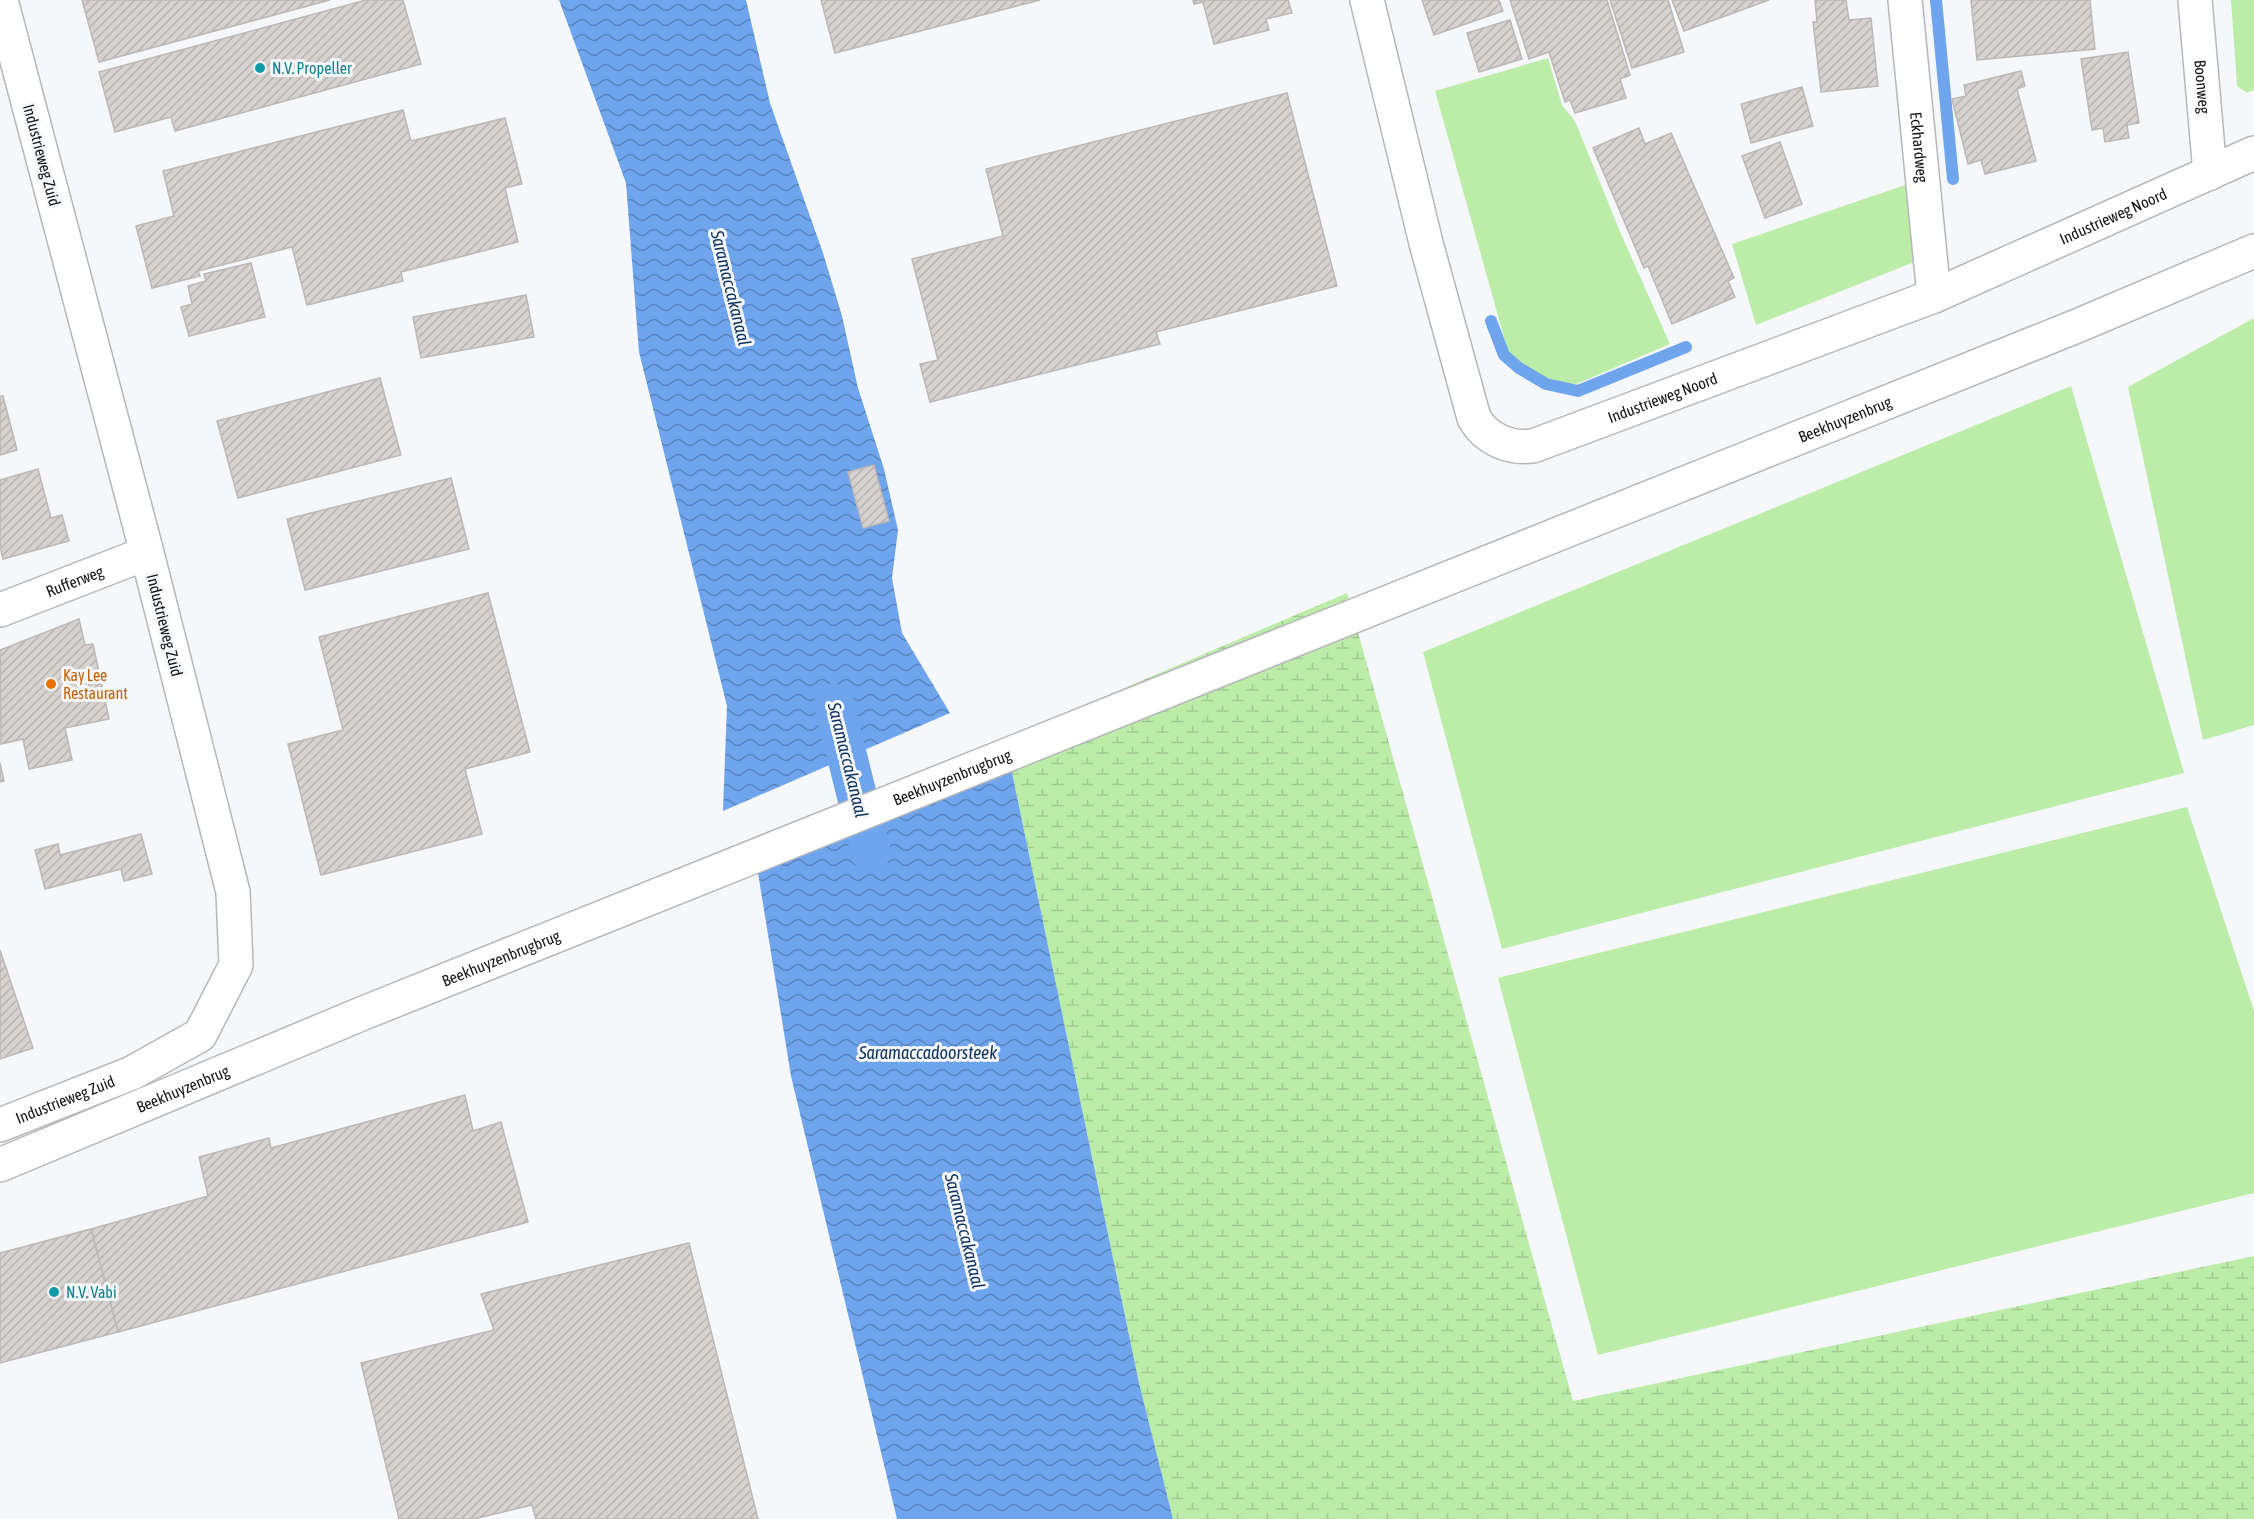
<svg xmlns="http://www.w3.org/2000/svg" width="2254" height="1519" viewBox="0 0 2254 1519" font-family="'Asap Condensed',sans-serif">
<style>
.grass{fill:#bceda8}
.wetland{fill:url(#wetland-marsh)}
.water{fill:url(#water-waves)}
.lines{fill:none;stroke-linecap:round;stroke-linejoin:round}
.stream{stroke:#6ea5ec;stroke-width:12}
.canal{stroke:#6ea5ec;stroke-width:40}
.building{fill:url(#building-hatch);stroke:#bcb8b6;stroke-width:1.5}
.minor-casing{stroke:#b5b7bb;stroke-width:36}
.tertiary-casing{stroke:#b5b7bb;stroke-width:36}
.minor{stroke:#fff;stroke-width:33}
.tertiary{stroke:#fff;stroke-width:33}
.culture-dot{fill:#0f9aa8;stroke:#f5f7fb;stroke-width:2}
.food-dot{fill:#e8710a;stroke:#f5f7fb;stroke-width:2}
.labels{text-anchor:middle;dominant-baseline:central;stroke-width:6;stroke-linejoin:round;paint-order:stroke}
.culture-label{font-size:16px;fill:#0d838f;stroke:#f5f7fb;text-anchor:start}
.street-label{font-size:16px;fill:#141517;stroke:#f5f7fb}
.food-label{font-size:16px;fill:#c56008;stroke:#f5f7fb;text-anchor:start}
.water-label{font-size:18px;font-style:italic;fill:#0a305c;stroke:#f5f7fb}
</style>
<defs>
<pattern id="wetland-marsh" width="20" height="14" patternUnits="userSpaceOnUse" patternTransform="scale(1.5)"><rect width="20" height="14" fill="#bceda8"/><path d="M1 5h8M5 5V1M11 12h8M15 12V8" fill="none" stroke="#a1ca90"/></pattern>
<pattern id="water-waves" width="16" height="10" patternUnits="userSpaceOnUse" patternTransform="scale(1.5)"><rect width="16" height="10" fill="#6ea5ec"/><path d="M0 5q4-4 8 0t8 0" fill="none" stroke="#5985be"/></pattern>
<pattern id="building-hatch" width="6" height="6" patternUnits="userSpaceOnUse" patternTransform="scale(1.5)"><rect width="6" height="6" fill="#d6d2cf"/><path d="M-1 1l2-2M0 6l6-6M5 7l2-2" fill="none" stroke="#b7b3b1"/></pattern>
</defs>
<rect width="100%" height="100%" fill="#f5f7fb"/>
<!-- grass -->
<g class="grass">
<polygon points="2231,0 2254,0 2254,90 2247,93 2237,86"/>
<polygon points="1548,58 1562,105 1575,121 1621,234 1670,344 1574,385 1543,377 1509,355 1435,91"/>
<polygon points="1914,182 1922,259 1756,325 1732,244"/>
<polygon points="2254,318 2254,725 2203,740 2128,387"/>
<polygon points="2071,386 2184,773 1502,949 1423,652"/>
<polygon points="2187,807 2254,1011 2254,1193 1598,1355 1498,978"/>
</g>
<!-- wetland -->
<polygon class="wetland" points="1347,593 1573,1401 2254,1256 2254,1519 1173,1519 1139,1383 1005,739"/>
<!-- water -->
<g class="water">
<polygon points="559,0 746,0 770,103 823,253 842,316 858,388 884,469 898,530 892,578 902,633 950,713 723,811 727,706 639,352 626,183"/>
<polygon points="1005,739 1139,1383 1173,1519 897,1519 791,1076 758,873"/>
</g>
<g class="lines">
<!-- stream -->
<g class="stream">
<polyline points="1936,0 1953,179"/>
<polyline points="1491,321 1504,355 1519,368 1546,384 1578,391 1686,347"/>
</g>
<!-- canal -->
<polyline class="canal" points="834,704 871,852"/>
</g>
<!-- building -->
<g class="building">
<polygon points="82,0 330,0 99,62"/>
<polygon points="366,0 403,0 421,64 175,131 171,117 115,132 99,72"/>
<polygon points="821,0 1040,0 835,53"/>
<polygon points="1193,0 1288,0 1292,13 1266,19 1269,30 1214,44 1203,2 1194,4"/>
<polygon points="1422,0 1499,0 1503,11 1434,35"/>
<polygon points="1510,0 1607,0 1630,75 1620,79 1626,98 1575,113 1570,100 1565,102 1549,52 1529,59"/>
<polygon points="1610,0 1668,0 1684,52 1632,68"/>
<polygon points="1672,0 1769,0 1684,31"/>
<polygon points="1815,0 1846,0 1849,20 1871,18 1878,86 1821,92 1813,22 1817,22"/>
<polygon points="1971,0 2090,0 2095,49 1977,60"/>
<polygon points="1510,20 1522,59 1479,72 1467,33"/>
<polygon points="2128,52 2139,123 2127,125 2129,138 2105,142 2103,128 2092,130 2081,59"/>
<polygon points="2021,71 2025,86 2017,89 2036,161 1985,174 1981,160 1968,164 1952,99 1966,96 1964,85"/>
<polygon points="1802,87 1813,126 1751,143 1741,104"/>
<polygon points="1287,93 1337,286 1156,332 1160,344 930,402 920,364 938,360 912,259 1003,236 986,169"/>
<polygon points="403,110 411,141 505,118 522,184 505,188 518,242 401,272 403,281 307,305 292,247 198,271 200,276 152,288 136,226 174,216 163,171"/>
<polygon points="1639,128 1645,144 1671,133 1734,278 1728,281 1735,297 1672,324 1648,266 1644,268 1593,148"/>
<polygon points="1780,142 1802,204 1765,218 1742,156"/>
<polygon points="251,263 265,317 189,336 181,307 192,304 188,286 206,281 204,274"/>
<polygon points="526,295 534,337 421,358 413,317"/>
<polygon points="380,378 401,455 238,498 217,421"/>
<polygon points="0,396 3,396 17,450 0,455"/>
<polygon points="874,465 889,521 863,528 848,472"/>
<polygon points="38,469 51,518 62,515 69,541 3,559 0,546 0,480"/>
<polygon points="451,478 469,549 305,590 287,519"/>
<polygon points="488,593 530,752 465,769 482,834 321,875 288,744 343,730 319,637"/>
<polygon points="79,619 85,645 93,644 109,719 65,728 72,760 29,769 23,739 1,744 0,650"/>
<polygon points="0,763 4,781 0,782"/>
<polygon points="141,834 152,874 124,881 121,869 45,889 35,850 58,844 60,855"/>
<polygon points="0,950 33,1048 0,1059"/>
<polygon points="465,1095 473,1131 501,1122 528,1222 118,1332 91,1229 208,1196 199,1157 269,1138 271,1148"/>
<polygon points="91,1229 118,1332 0,1363 0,1253"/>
<polygon points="689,1243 758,1519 536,1519 532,1505 474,1519 399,1519 361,1363 494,1330 481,1294"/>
</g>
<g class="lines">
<!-- minor casing -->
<g class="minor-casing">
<g id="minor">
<path id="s1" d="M1367,0L1426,243L1474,418C1486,439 1509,449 1533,446L1934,296L2254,153"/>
<path id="s2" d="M1905,0L1934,296"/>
<path id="s3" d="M2195,0L2210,173"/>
<path id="s4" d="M0,610L147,553"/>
<path id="s5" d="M0,1125L132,1073L200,1035L236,965L233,892L147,553L1,0"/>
</g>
</g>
<!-- tertiary casing -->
<g class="tertiary-casing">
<g id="tertiary">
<path id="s6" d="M0,1165L366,1012L2077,326L2254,251"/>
</g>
</g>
<!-- minor -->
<use href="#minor" class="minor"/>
<!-- tertiary -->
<use href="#tertiary" class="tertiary"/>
</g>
<!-- markers -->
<g class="culture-dot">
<circle cx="260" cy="68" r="6"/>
<circle cx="54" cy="1292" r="6"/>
</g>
<circle class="food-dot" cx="51" cy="684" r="6"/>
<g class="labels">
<!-- culture labels -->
<g class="culture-label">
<text x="272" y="68">N.V. Propeller</text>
<text x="66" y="1292">N.V. Vabi</text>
</g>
<!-- street labels -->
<g class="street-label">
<text stroke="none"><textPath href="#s3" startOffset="87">Boonweg</textPath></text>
<text stroke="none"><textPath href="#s2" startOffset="148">Eckhardweg</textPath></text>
<text transform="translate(42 155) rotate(75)">Industrieweg Zuid</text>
<text stroke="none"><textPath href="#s1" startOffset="1125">Industrieweg Noord</textPath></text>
<text stroke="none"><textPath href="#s1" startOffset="639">Industrieweg Noord</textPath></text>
<text stroke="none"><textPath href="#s6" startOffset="1990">Beekhuyzenbrug</textPath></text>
<text stroke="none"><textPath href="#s4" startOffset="80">Rufferweg</textPath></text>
<text transform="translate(165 625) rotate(76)">Industrieweg Zuid</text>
<text stroke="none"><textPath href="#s6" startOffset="1028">Beekhuyzenbrugbrug</textPath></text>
<text stroke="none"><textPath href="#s6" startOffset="542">Beekhuyzenbrugbrug</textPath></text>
<text stroke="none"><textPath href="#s6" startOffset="198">Beekhuyzenbrug</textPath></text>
<text stroke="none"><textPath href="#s5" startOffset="70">Industrieweg Zuid</textPath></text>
</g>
<!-- food labels -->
<g class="food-label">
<text x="63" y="675">Kay Lee<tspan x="63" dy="18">Restaurant</tspan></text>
</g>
<!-- water labels -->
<g class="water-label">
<text transform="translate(731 288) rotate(76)">Saramaccakanaal</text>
<text transform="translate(848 760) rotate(76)">Saramaccakanaal</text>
<text x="928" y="1052">Saramaccadoorsteek</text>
<text transform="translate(965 1231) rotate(76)">Saramaccakanaal</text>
</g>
</g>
</svg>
